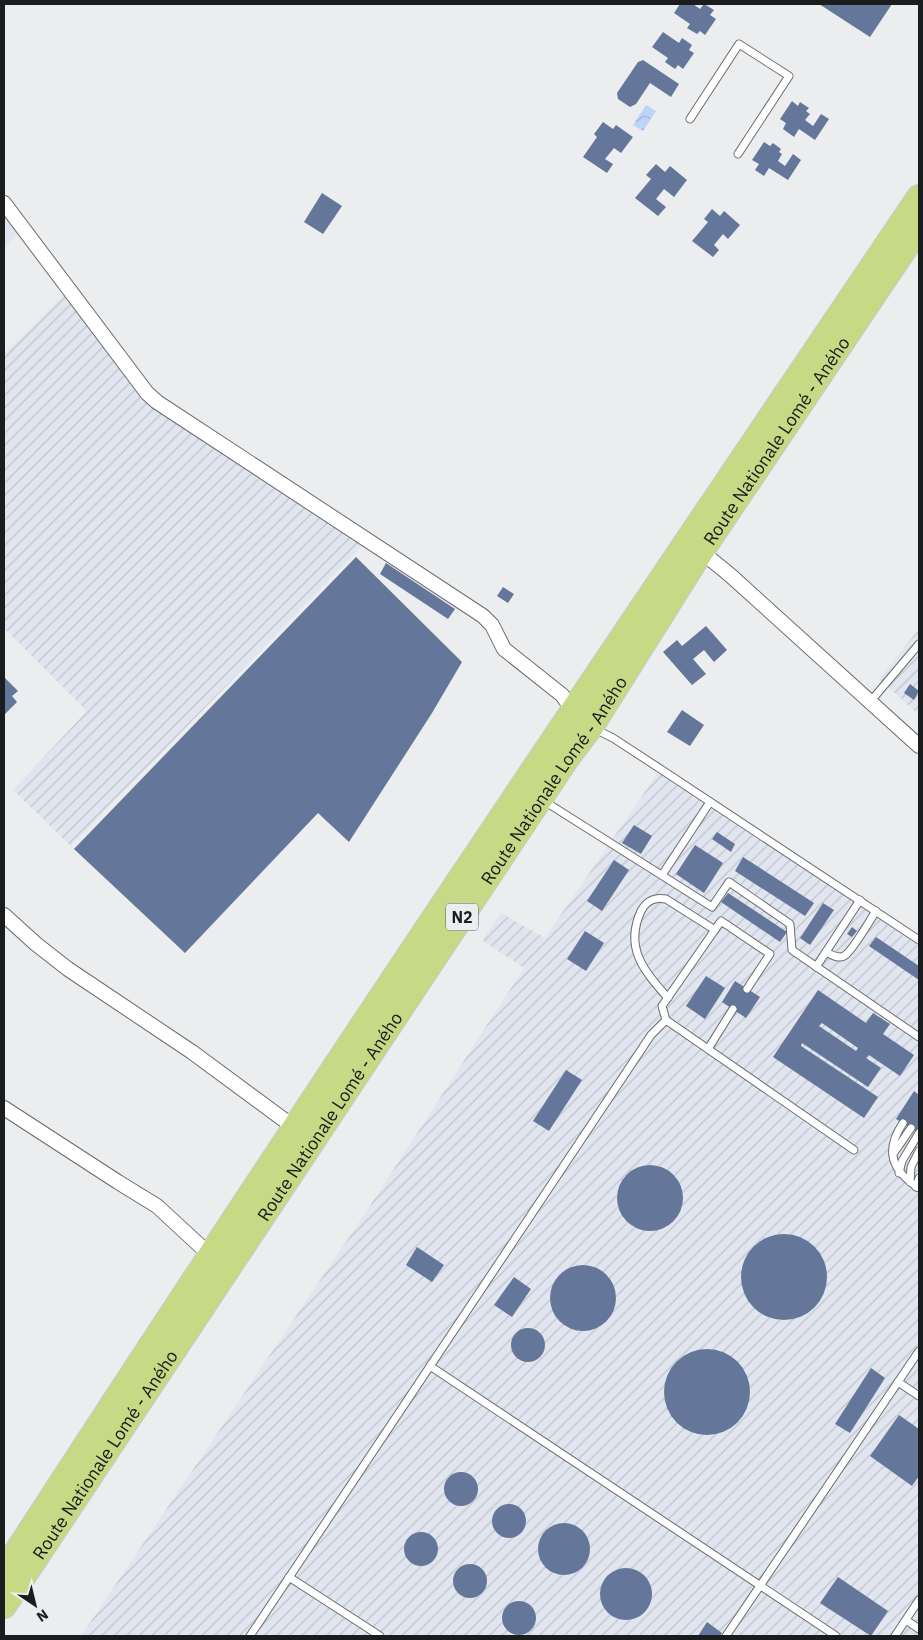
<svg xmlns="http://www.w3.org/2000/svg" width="923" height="1640" viewBox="0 0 923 1640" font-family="'IBM Plex Sans',sans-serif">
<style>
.built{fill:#e0e5ef}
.industrial{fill:url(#industrial-furrows)}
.water{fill:url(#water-waves)}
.building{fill:#64779a;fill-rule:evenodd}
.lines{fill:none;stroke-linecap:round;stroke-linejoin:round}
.service-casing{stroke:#696b6d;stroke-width:9}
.minor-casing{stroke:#696b6d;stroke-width:16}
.trunk-casing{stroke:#c8c9c9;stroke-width:26}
.service{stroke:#fff;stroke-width:7}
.minor{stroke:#fff;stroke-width:14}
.trunk{stroke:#c6da86;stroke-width:24}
.labels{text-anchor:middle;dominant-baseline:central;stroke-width:4;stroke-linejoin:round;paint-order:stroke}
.shield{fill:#ebedef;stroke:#595b5c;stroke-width:1}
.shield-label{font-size:16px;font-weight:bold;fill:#1b1c1d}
.street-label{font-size:18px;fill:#1b1c1d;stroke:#ebedef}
</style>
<defs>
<pattern id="industrial-furrows" width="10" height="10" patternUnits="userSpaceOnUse" patternTransform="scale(1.25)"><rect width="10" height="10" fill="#e0e5ef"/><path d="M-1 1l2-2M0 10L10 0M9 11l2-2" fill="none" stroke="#c0c4cc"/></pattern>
<pattern id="water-waves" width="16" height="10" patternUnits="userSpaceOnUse" patternTransform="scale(1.25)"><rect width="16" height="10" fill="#bed3fa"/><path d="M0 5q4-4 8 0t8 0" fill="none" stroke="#a3b5d6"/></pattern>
</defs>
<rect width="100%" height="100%" fill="#ebedef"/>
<!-- built -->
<polygon class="built" points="4,214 19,232 4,248"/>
<!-- industrial -->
<g class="industrial">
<polygon points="65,294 153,407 275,486 362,546 71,846 13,790 87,711 4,628 4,354"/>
<polygon points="919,629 919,715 879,679"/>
<polygon points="659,771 919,946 919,1636 81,1636 366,1212 524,968 482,940 501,913 545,938"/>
</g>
<!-- water -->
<polygon class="water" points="646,105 656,111 643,131 633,125"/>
<!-- building -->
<g class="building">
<polygon points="680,4 693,4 700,9 704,4 714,10 710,15 716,19 705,35 700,31 697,34 687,28 690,24 674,13"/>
<polygon points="819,4 892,4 870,37"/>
<polygon points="663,32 679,43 682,38 692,45 689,50 694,53 683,69 678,65 675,69 665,62 668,58 652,47"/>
<polygon points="643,60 679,84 671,97 650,83 636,104 630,107 618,99 617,93 638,62"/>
<polygon points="792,101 798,106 800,102 809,108 806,111 810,114 805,120 813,126 821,114 829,119 815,140 799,129 794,137 783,129 786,123 780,119"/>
<polygon points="603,122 613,129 616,125 633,137 621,153 614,148 605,159 613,164 607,173 583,157 597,137 594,134"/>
<polygon points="764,142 770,146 773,143 781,149 779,152 782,154 778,161 785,166 793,154 801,160 788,180 769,168 764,176 755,170 759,164 752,160"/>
<polygon points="656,164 665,172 670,166 687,180 674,197 664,189 656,199 666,207 658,216 635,198 651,179 646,175"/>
<polygon points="322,193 342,206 323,234 304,222"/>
<polygon points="712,209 720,216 724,211 740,225 728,239 723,234 714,245 719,250 713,257 692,241 708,222 704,219"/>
<polygon points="356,557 462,662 432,713 349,842 318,813 185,953 74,849"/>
<polygon points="386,563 455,609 448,619 380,574"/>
<polygon points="503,587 514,594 508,603 497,596"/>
<polygon points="706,626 727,650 714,662 704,650 693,659 706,674 692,685 663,652 677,640 682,646"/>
<polygon points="4,677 18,691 12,696 17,702 4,715"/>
<polygon points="910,684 919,691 914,700 904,693"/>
<polygon points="682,710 704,725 690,746 667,732"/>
<polygon points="634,825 652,836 641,854 622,843"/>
<polygon points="717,832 735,844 731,852 712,839"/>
<polygon points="695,845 723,863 704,893 676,874"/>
<polygon points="743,857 814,903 805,916 735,871"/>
<polygon points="614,860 629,870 602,911 587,901"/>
<polygon points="728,893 787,932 780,942 721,902"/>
<polygon points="823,903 834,910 810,945 800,938"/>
<polygon points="852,927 857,931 852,937 847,934"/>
<polygon points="585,931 604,943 586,971 567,959"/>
<polygon points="876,937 919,966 919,980 869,946"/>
<polygon points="706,976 725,988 705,1019 686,1006"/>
<polygon points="735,981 760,997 746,1018 722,1002"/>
<path d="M818,990L866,1023L873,1013L890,1024L883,1034L914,1055L900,1076L869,1055L866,1058L881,1068L868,1087L802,1043L801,1046L878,1097L864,1118L773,1057ZM822,1023L858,1048L856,1051L819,1026Z"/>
<polygon points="566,1070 582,1080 549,1131 533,1121"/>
<polygon points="914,1091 919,1095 919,1133 896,1119"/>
<circle cx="650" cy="1198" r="33"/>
<circle cx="784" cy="1277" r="43"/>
<polygon points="417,1247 444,1265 432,1282 406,1265"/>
<circle cx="583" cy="1298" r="33"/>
<polygon points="514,1277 531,1289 512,1317 494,1305"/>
<circle cx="528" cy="1345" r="17"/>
<circle cx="707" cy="1392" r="43"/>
<polygon points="871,1368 885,1378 850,1433 835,1424"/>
<polygon points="899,1415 919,1429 919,1476 912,1486 870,1456"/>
<circle cx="461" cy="1489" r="17"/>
<circle cx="509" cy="1521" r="17"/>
<circle cx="564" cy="1549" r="26"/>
<circle cx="421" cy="1549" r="17"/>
<circle cx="470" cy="1581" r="17"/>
<circle cx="626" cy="1594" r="26"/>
<polygon points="838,1577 888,1611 871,1636 820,1603"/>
<circle cx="519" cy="1618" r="17"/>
<polygon points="707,1622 722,1633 720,1636 698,1636"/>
</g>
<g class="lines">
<!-- service casing -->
<g class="service-casing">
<g id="service">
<polyline points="690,119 739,44 789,76 738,154"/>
<polyline points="870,702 919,644"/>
<polyline points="595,729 613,738 659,768 919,940"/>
<polyline points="544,801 712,907 729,882 790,924 792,950 919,1037"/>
<polyline points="662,875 710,802"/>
<path d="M826,952C832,955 838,959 844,956C852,952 870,920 876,911"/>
<polyline points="816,967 860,900"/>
<polyline points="747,989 770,954 721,921 662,1006 666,1020 854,1150"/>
<path d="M668,998C644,971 624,948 641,911C647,900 655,897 666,899L715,930"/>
<polyline points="708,1049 733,1009"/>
<path d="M903,1123C884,1151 892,1171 919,1188"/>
<polyline points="893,1154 911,1128"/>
<polyline points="899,1173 902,1161 919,1133"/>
<polyline points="910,1182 911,1167 919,1151"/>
<polyline points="916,1187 919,1178"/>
<polyline points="430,1366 836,1636"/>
<polyline points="898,1382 919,1396"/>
<polyline points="289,1577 380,1636"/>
<polyline points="906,1620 919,1629"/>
<polyline points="250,1636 651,1035 666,1020"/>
<polyline points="726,1636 919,1351"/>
<polyline points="895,1636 919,1600"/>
</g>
</g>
<!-- minor casing -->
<g class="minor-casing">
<g id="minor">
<polyline points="4,203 147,393 157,402 483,616 492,625 504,649 562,695 576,714"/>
<polyline points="697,548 730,575 919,746"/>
<polyline points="4,915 36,944 68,969 192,1052 295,1128"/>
<polyline points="4,1108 118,1182 157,1206 210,1255"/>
</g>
</g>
<!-- trunk casing -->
<g class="trunk-casing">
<g id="trunk">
<path d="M4,1571C303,1109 611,653 919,197"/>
<path id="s1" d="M4,1606L566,760L591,727L701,552L919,228"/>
</g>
</g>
<!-- service -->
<use href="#service" class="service"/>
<!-- minor -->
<use href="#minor" class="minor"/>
<!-- trunk -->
<use href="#trunk" class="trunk"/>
</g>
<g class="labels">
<!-- shield labels -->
<rect class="shield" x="446" y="903.5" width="32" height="27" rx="4"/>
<g class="shield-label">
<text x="462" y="917">N2</text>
</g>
<!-- street labels -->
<g class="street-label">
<text stroke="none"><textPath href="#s1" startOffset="1398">Route Nationale Lomé - Aného</textPath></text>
<text stroke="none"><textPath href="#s1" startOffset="992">Route Nationale Lomé - Aného</textPath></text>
<text stroke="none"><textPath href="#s1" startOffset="588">Route Nationale Lomé - Aného</textPath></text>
<text stroke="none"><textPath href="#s1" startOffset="182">Route Nationale Lomé - Aného</textPath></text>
</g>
</g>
<!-- border -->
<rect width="923" height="1640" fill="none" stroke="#1b1c1d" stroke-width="10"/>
<!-- north arrow -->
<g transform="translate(35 1605) rotate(145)" stroke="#ebedef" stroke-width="4" paint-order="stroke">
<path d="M0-4L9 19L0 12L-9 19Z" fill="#1b1c1d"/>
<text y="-8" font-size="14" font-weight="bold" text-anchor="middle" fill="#1b1c1d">N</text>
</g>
</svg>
